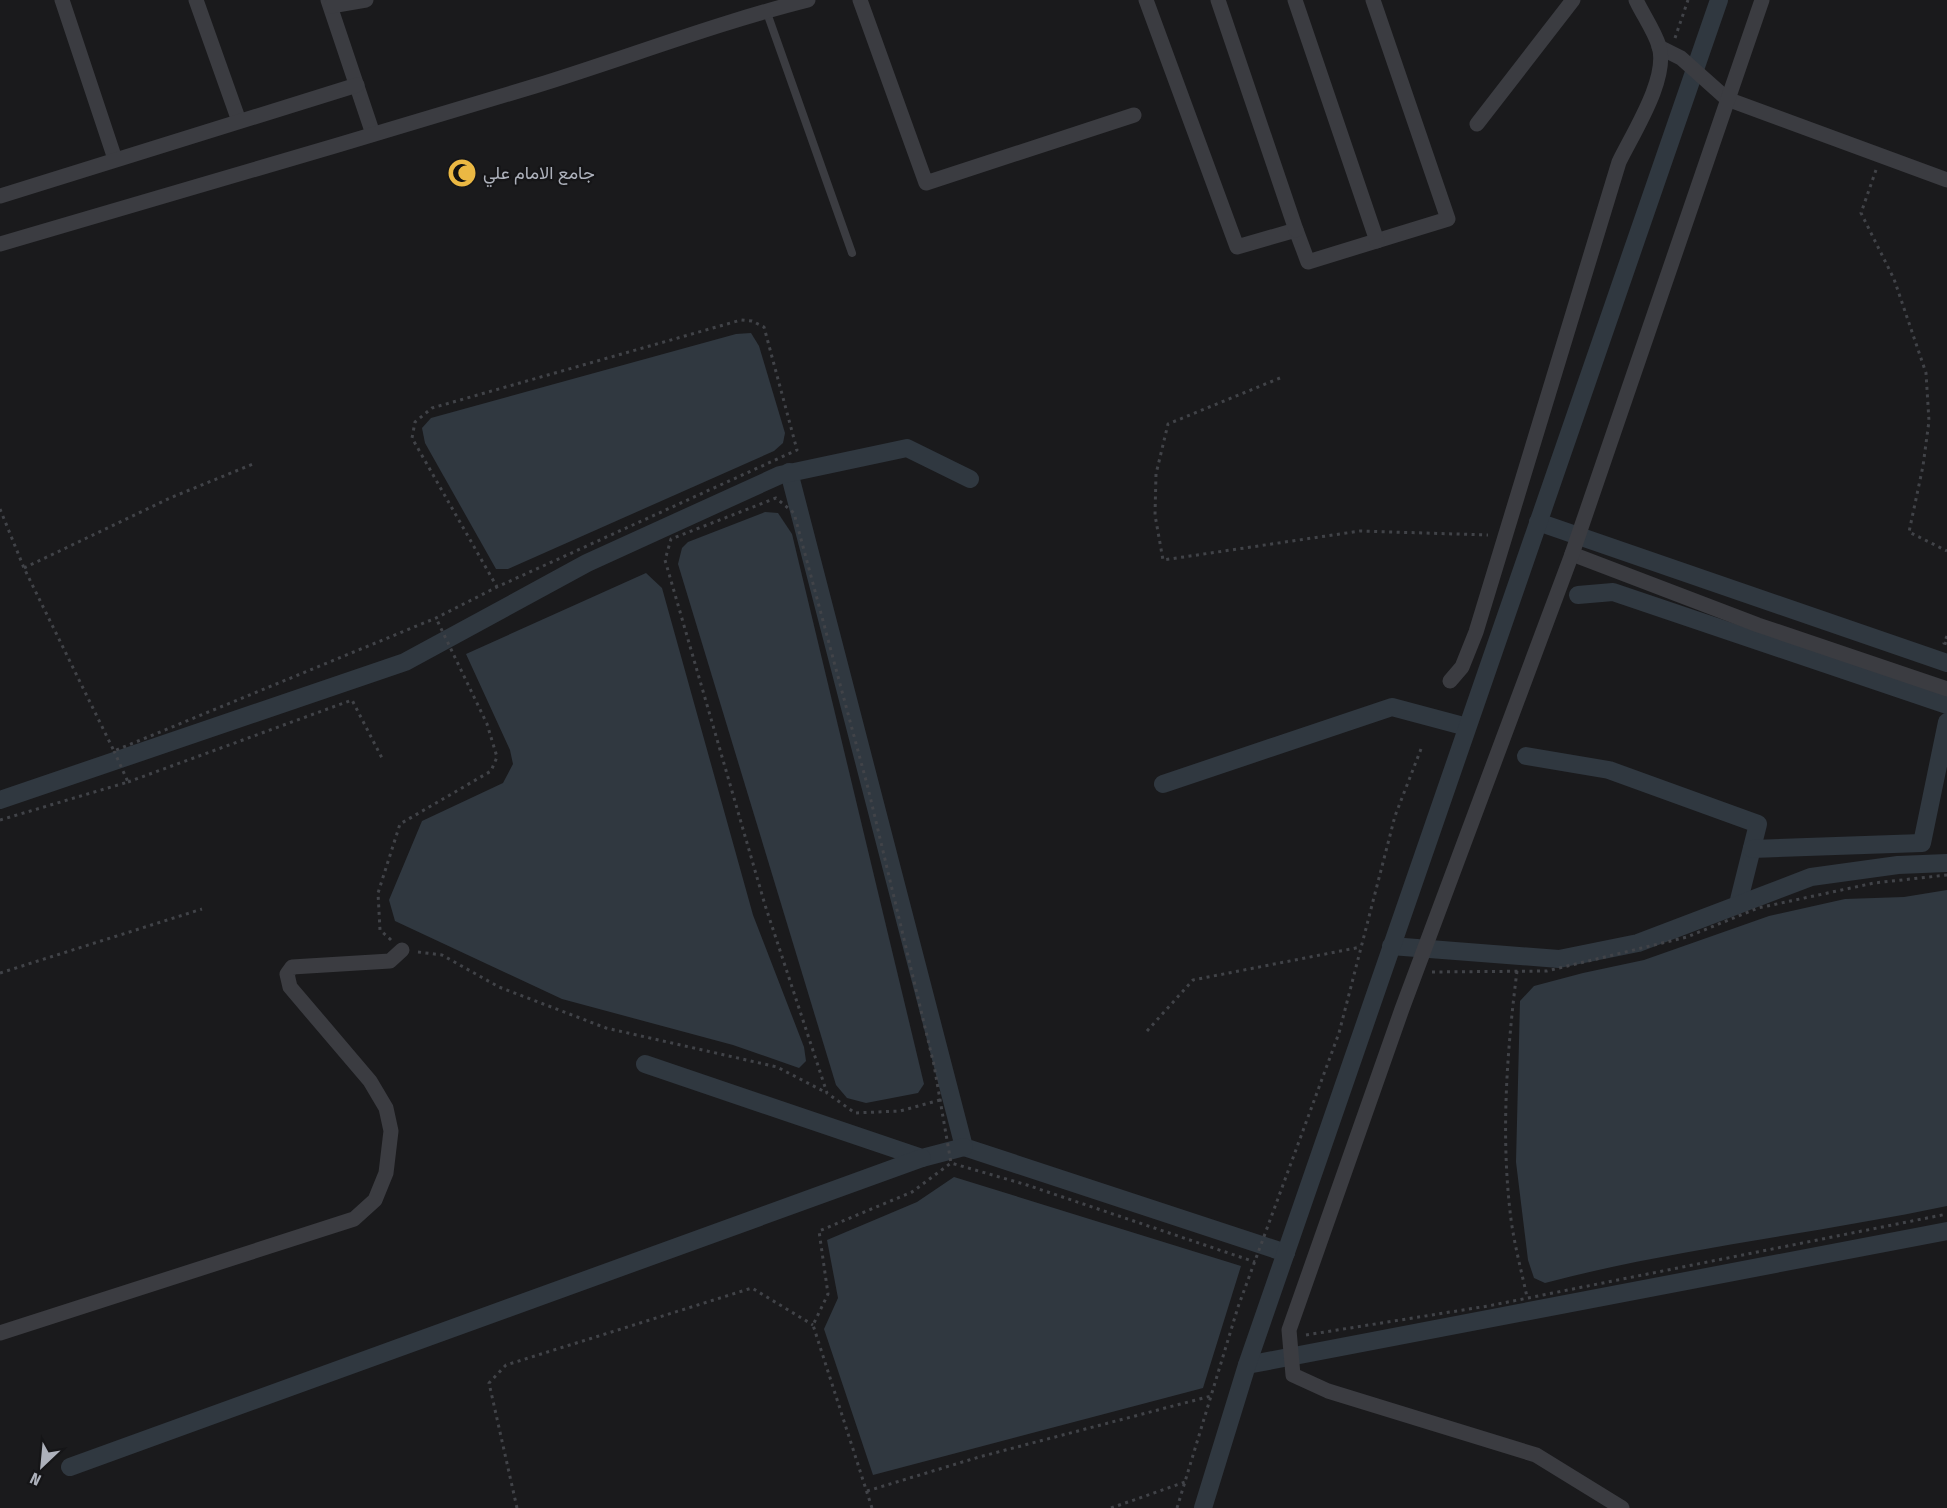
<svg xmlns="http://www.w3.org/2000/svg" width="1947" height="1508" viewBox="0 0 1947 1508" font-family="'Fira Sans Condensed',Vazirmatn,sans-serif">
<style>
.water{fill:#303840}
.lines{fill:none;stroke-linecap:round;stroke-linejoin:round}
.canal{stroke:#303840;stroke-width:18}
.path{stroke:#414348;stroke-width:3;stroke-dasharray:3 4.5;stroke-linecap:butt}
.service{stroke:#3b3c41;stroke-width:8}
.minor{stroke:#3b3c41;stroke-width:15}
.labels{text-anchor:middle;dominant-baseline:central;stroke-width:4.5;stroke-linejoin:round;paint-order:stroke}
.poi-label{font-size:18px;fill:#adb1bb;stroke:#151517;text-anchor:start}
</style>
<rect width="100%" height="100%" fill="#1a1a1c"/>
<!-- water -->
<g class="water">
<polygon points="751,333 759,346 785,433 783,443 774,451 508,569 496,569 425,443 422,428 431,418 736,334"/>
<polygon points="765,512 778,513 792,534 924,1084 918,1093 866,1103 847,1098 836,1085 678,564 682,548 688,542"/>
<polygon points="646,573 662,588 753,915 804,1047 806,1061 799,1068 733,1045 562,999 395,921 389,900 422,821 503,783 513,764 510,750 466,654"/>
<path d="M1947,890V1206C1814,1234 1677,1248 1545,1283L1534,1278L1528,1260L1516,1162L1520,1001L1534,986L1583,973L1644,960L1769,916L1845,899L1904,897Z"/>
<polygon points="954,1177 1241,1266 1203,1388 873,1475 824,1329 838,1298 827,1240 917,1202"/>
</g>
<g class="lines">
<!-- canal -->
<g class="canal">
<polyline points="789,472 964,1147 1286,1253"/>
<polyline points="1538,522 1947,663"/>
<polyline points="1578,595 1613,592 1947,705"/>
<polyline points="1526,756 1609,770 1758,824 1738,904"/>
<polyline points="1163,784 1392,707 1467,727"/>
<polyline points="0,800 405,662 587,563 780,475 907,448 970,479"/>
<polyline points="1752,849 1922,843 1947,722"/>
<polyline points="1391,946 1559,959 1638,943 1811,877 1898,865 1947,863"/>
<polyline points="645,1064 922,1158 964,1147"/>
<polyline points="1247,1365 1947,1231"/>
<polyline points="70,1467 922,1158"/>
<polyline points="1203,1508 1247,1365 1719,0"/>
</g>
<!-- path -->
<g class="path">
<polyline points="1675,38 1688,0"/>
<polyline points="1876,170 1861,213 1894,279 1926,373 1929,421 1923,466 1909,532 1947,551"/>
<polyline points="1280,378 1168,424 1156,474 1155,515 1163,560 1360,531 1488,535"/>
<polyline points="0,509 24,568 114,751 436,618 497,587 797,450 764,327 752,321 741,320 432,408 415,422 412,438 497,587"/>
<polyline points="24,568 170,498 253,464"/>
<polyline points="1947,636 1944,643 1947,644"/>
<polyline points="128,782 352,700 383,760"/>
<polyline points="0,820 128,782 114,751"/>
<polyline points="391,940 380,930 378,893 400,824 491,771 497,757 487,724 436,618"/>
<polyline points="418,952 442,955 499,987 606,1028 777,1067 827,1093"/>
<path d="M1517,971C1507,1050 1501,1132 1510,1211C1513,1240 1521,1269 1527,1297"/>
<polyline points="1432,972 1547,971 1687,937 1758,908 1874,883 1947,875"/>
<polyline points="0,973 202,909"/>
<polyline points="1147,1031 1193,980 1361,947"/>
<polyline points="940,1100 900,1111 855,1113 827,1093 765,905 665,560 671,539 776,498 794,513 868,788 934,1065 951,1163"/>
<polyline points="1306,1335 1488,1306 1947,1214"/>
<polyline points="867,1491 979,1457 1211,1396"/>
<polyline points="517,1508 489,1383 506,1365 752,1288 813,1325"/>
<polyline points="872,1508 813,1325 828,1294 819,1231 912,1192 951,1163 1027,1185 1255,1262"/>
<polyline points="1111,1508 1185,1482"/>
<polyline points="1177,1508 1238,1307 1339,1033 1395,816 1421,749"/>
</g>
<!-- service -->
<polyline class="service" points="766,10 852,253"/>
<!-- minor -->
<g class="minor">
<polyline points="62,0 115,159"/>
<polyline points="196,0 239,121"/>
<polyline points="328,0 373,134"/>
<polyline points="860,0 926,183 1134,115"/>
<polyline points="1146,0 1237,247 1296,230 1308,262 1448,219 1373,0"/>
<polyline points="1218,0 1296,230"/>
<polyline points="1295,0 1377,241"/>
<polyline points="331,6 366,0"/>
<polyline points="1659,47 1681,58 1727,99 1947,180"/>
<polyline points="1477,124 1573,0"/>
<polyline points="0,196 357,85"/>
<path d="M0,244C179,192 357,140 535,86C626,58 716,23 808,0"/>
<polyline points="1572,554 1758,625 1947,689"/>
<path d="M1450,681L1462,667L1476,632L1619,162C1633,133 1669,78 1659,46C1654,30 1643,15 1636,0"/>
<polyline points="0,1333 354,1219 375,1200 386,1173 391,1131 386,1108 370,1081 290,987 287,974 292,967 390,961 402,950"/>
<polyline points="1622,1508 1536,1455 1328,1391 1293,1375 1289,1330 1402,1009 1572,554 1762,0"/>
</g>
</g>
<!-- icons -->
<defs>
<g id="mosque-disc" transform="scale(1.5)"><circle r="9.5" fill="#ebb843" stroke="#151517"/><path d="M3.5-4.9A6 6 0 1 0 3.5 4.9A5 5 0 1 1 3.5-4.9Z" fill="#111"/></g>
</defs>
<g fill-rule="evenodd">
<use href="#mosque-disc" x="462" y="173"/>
</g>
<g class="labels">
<!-- poi labels -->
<g class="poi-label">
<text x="483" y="173">جامع اﻻمام علي</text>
</g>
</g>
<!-- north arrow -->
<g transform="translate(42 1466) rotate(206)" stroke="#151517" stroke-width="4.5" paint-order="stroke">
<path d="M0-4.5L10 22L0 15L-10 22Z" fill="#adb1bb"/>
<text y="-9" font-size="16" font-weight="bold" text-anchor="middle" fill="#adb1bb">N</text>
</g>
</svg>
